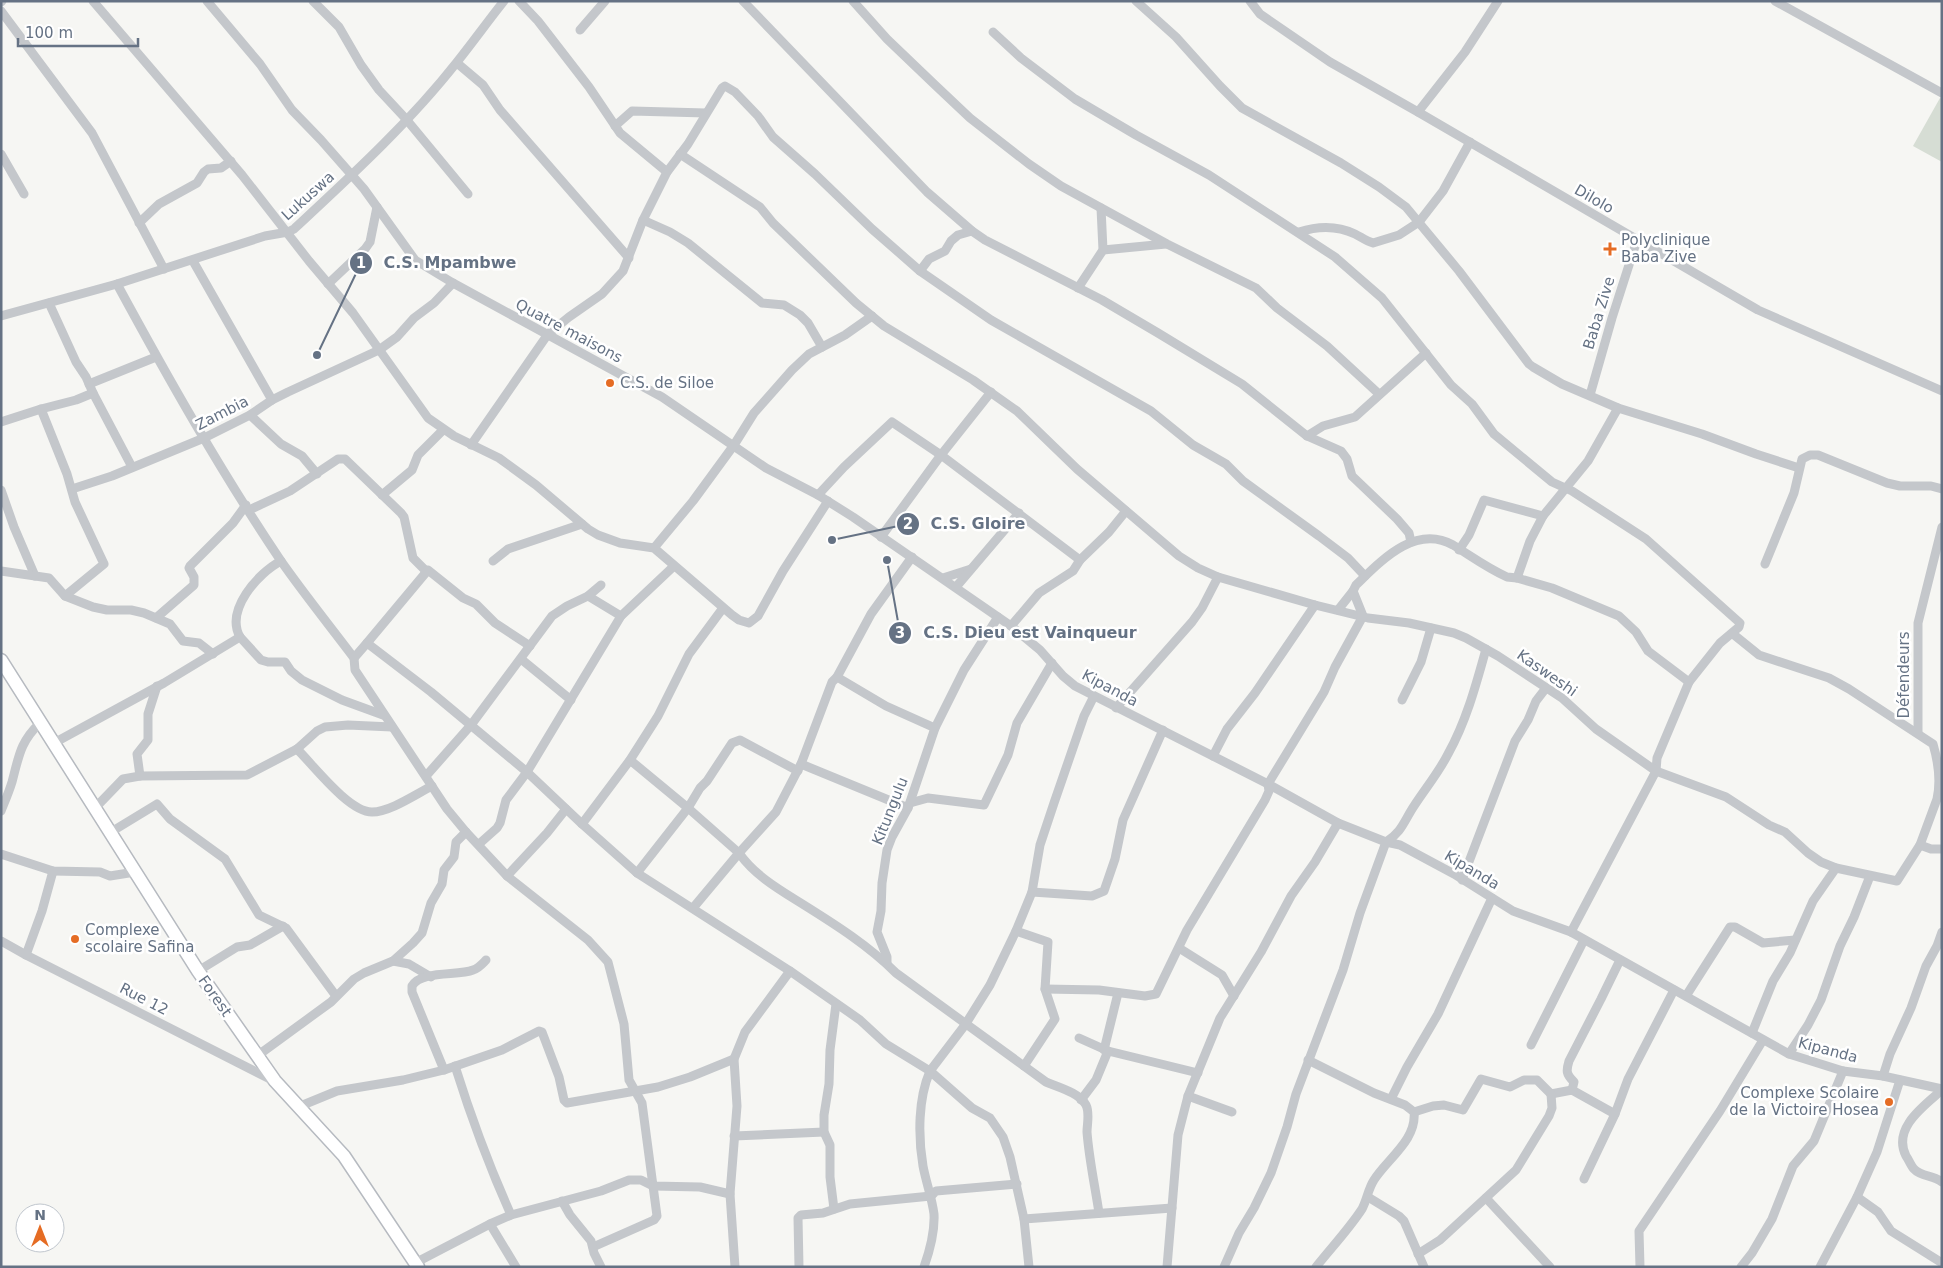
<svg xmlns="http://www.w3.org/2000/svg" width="1943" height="1268" viewBox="0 0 1943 1268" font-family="'DejaVu Sans',sans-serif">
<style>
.green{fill:#d6ddd4}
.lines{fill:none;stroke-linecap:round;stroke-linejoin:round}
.secondary-casing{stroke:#b6bac0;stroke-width:15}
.street{stroke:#c4c7cb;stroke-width:9}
.secondary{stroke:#fff;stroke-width:12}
.poi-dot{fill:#e56c24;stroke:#fff;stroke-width:2}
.labels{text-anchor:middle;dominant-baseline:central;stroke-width:5;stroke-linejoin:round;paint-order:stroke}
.street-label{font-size:15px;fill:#657284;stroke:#fff}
.poi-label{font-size:15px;fill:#657284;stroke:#fff;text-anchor:start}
.leader{fill:none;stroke:#657284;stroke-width:2}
.callout-dot{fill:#657284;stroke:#fff;stroke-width:2}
.mark-label{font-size:15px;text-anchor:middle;font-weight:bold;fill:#fff}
.callout-label{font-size:16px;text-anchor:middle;font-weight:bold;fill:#657284;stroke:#fff;stroke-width:5;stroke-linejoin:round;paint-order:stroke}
</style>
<rect width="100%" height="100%" fill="#f6f6f3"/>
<!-- green -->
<polygon class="green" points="1940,98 1942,99 1942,162 1913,146"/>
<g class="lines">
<!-- secondary casing -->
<g class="secondary-casing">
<polyline id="secondary" points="1,660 198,971 275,1081 344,1156 418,1267"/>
</g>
<!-- street -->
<g class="street">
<polyline points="93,1 242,175 309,261 353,313 428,418 454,436 499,458 536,485 588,529 598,535 620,543 654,548 732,615 739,620 749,623 758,616 783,571 828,501"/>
<polyline points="207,1 260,64 292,110 321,140 364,189 415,260 453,283 662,397 766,468 818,495 853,517 1011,626 1040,650 1063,676 1075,686 1268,784 1338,823 1386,842 1400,845 1454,874 1513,911 1571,932 1789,1054 1843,1071 1883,1076 1942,1089"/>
<polyline points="313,1 339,27 361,65 379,90 406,119 468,194"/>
<polyline points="519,1 538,21 589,87 620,133 667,172"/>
<polyline points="743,1 927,192 972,231 985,240 1102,300 1158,333 1242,384 1307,436 1341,451 1347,459 1352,476 1397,519 1409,533 1411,542"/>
<polyline points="853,1 887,39 934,84 970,118 1029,164 1061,186 1167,244 1256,288 1277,308 1327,346 1379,394"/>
<polyline points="1136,1 1176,37 1220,86 1242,108 1341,163 1379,187 1406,207 1459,271 1529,364 1533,367 1562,384 1618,408 1702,434 1756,454 1799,468"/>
<polyline points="1250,1 1260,14 1330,62 1418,112 1758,310 1942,391"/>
<polyline points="1775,1 1942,93"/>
<polyline points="1,2 2,1"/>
<polyline points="1,11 92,133 164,269"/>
<polyline points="580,30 605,1"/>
<polyline points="993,32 1021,58 1075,99 1136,135 1209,175 1335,257 1382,298 1451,385 1472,404 1494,434 1552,482 1572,491 1646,539 1740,623 1739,627 1720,643 1689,682 1657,758 1656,771 1571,932"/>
<polyline points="457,63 483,85 500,110 629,258"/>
<polyline points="1418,112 1465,52 1498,1"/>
<polyline points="615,126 632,111 706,113"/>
<polyline points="1,154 24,194"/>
<path d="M680,154L760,207L773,223L856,303L884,326L973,380L1017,411L1077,469L1179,556L1198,568L1218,577L1315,605L1368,618L1409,623L1454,633L1466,638L1498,656L1562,698L1596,729L1656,771L1726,797L1769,825L1785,832L1808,853L1821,862L1836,868L1897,881L1920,845L1937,799C1941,781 1938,761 1933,744L1849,689L1829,678L1759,655L1733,634"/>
<polyline points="643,220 670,232 688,243 762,303 784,305 800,315 808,323 822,347"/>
<polyline points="139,223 159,204 197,183 204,172 208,169 221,168 231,161"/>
<path d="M1299,232C1318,226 1336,225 1355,234C1361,237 1366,241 1373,243L1399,235L1419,222L1443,191L1470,142"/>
<polyline points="1103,250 1166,244"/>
<polyline points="193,261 272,400"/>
<polyline points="920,271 929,259 945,251 951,241 958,235 972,231"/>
<path d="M117,284C168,378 221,472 281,561C304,594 330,626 354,658L355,670L447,809L466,832L507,876L588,940L608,962L624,1024L629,1080L642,1103L657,1216L654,1220L593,1247"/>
<polyline points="328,284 365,249 370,242 377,207"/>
<polyline points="1078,288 1103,250 1101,208"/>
<path d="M1,316L117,284L265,236L288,232L294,229C351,176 409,123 457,62C473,42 488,21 504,1"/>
<polyline points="89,384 156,357"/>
<polyline points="93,393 132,467"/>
<polyline points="1590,395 1612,318 1637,240"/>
<polyline points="41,409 67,474 75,502 104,564 65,596"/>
<polyline points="250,415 281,444 302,456 317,474"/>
<polyline points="1,422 41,409 76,400 93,393 86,377 76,362 49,303"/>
<polyline points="1307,436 1323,426 1355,417 1426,353"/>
<polyline points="471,445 548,334 569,317 602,294 623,271 643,220 667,172 688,144 722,88 725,86 735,92 758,116 773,137 815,174 872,229 920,271 991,320 1151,411 1193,445 1226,464 1243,481 1319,536 1348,558 1365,576"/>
<polyline points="72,489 112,476 204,438 250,415 272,400 288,392 379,350 397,337 414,318 434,303 453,283"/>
<polyline points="1,490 14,527 35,576"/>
<polyline points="382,495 412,470 418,455 443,430"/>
<polyline points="818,495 844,467 892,422 941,455 1080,560"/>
<polyline points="249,510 290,491 338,459 345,459 401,513 404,517 413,558 426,571"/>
<polyline points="881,537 941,455 991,392"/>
<polyline points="654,548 693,501 734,445 754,413 792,370 809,354 845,335 872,316"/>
<polyline points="1459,550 1469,535 1484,500 1543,516"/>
<polyline points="493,561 508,549 582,524"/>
<polyline points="1765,564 1794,493 1802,459 1810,455 1818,455 1887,483 1900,486 1931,486 1942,489"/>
<polyline points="1,571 49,578 65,596 93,607 107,610 131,610 144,613 170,624 183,641 199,643 213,654"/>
<polyline points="943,578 971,569"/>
<polyline points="1517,578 1530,541 1543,516 1588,461 1618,408"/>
<polyline points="956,587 1019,513"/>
<polyline points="588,596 621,616"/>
<polyline points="1338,610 1353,591"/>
<polyline points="156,618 194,585 194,577 189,568 190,566 233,523 246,505"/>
<polyline points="1011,626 1039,593 1073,571 1080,560 1109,532 1126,511"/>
<path d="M240,637C225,610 258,573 281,561"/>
<polyline points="367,643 428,570 463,598 476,604 495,623 530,646"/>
<polyline points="354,658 367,643 431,692 527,772 582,824 637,873 790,971 860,1020 886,1044 930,1071 972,1108 990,1118 1003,1137 1010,1157 1024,1219 1029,1267"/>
<polyline points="521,659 571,700"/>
<polyline points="837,677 886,706 935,728"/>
<polyline points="1402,700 1421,662 1431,628"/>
<polyline points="1116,708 1192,622 1202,608 1218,577"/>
<polyline points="1918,733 1918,623 1942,527"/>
<polyline points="54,743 164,683 240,637 261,660 268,662 285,662 291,671 302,680 342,700 383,715"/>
<path d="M297,749C314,766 349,812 372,812C390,812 416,794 432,786"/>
<polyline points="1213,756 1227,729 1255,693 1315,605"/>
<path d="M630,760L688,808L739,853C755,876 780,890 804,905C836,925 869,946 896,973L1046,1082C1058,1087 1080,1093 1086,1105C1090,1113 1087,1124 1087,1132C1089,1159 1095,1186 1099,1213"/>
<polyline points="801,764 908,808"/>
<polyline points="140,776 137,754 148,740 148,714 157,686"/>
<polyline points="426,776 471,725 552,616 567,606 588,596 601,585"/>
<polyline points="910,803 928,798 984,805 1008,755 1017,723 1052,663"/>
<polyline points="95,808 123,779 140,776 247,775 297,749 317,731 325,727 348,725 392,727"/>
<path d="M1,811C5,801 9,792 12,782C19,756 20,742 40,723"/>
<polyline points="582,824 630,760 658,716 689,654 723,608"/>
<polyline points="111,832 157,804 170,819 225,859 259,915 286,928 336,996"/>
<polyline points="479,844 497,828 500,823 506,800 527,772 621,616 674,566"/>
<polyline points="1920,845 1931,849 1942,849"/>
<polyline points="1,854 53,871 100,872 110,876 135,872"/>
<polyline points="637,873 688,808 700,788 707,781 732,743 740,740 798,771"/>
<polyline points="507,876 547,833 566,809"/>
<polyline points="1462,880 1515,741 1528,720 1536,701 1546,688"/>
<polyline points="1032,892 1092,896 1104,891 1115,859 1123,820 1163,730"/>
<polyline points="693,908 739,853 776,812 801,764 832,682 837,677 871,614 912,557"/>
<polyline points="1016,931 1048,942 1045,989 1055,1019 1024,1066"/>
<polyline points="1,941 26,955 272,1080"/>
<polyline points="1179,948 1222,975 1234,996"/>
<polyline points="26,955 42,911 53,871"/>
<polyline points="393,961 409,964 431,977"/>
<polyline points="887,963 887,957 877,932 881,911 882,883 887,850 892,837 908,808 935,728 964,670 998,617"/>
<polyline points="198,971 237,947 250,945 283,926"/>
<path d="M1045,989L1099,990L1145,996L1156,994L1187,930L1265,800L1269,791L1268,784L1324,692L1335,667L1363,616L1353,591L1356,585C1381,561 1415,524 1453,545C1471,556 1487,568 1507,577L1517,578L1552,588L1619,616L1636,632L1648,651L1689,682"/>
<polyline points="1686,996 1730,927 1735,927 1763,943 1795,940"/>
<polyline points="1752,1033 1773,981 1790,953 1813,901 1836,868"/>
<polyline points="1079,1038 1108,1051 1198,1073"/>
<polyline points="1531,1045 1584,940"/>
<polyline points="1104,1050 1118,993"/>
<polyline points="1789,1054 1808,1025 1821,1000 1840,946 1854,917 1870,876"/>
<polyline points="257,1056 331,1002 354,979 364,973 393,961 413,943 422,933 431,903 442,884 444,870 454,857 456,842 466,832"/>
<path d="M1308,1060L1374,1093L1405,1105L1414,1112C1417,1140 1387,1159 1374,1180C1368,1189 1367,1200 1362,1209C1349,1229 1331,1248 1316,1267"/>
<path d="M455,1066C471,1117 489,1166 511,1215"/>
<path d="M444,1070L412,992V986C421,970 458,976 473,970C479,968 482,964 486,960"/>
<polyline points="1883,1076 1890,1054 1911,1008 1926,966 1937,946 1942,932"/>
<path d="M1572,1090L1574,1082C1566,1074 1566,1071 1569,1061L1601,999L1620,960"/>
<path d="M1942,1090C1924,1106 1892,1128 1906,1156C1909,1160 1911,1166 1914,1169C1921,1177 1934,1175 1942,1182"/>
<polyline points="1188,1096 1232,1112"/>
<polyline points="1391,1099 1407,1067 1438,1014 1492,898"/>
<polyline points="1081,1100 1096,1080 1108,1051"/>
<polyline points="298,1107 337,1091 403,1080 444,1070 502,1050 539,1031 542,1032 559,1077 564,1100 567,1103 658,1087 690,1077 734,1059"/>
<polyline points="1414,1112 1433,1106 1444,1105 1463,1110 1481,1079 1510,1087 1524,1080 1537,1080 1551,1094 1572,1090 1615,1114"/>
<polyline points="734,1136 824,1132"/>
<polyline points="1584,1179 1615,1114 1628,1079 1674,990"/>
<polyline points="1368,1197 1399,1216 1404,1221 1424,1267"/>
<polyline points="1857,1197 1878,1212 1891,1231 1942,1263"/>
<polyline points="1486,1198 1550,1267"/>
<polyline points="562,1201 570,1215 591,1241 594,1253 601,1267"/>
<polyline points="834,1209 830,1177 830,1145 824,1132 824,1115 829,1084 830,1050 836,1004"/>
<polyline points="1024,1219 1172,1208"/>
<polyline points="490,1224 516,1267"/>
<polyline points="1418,1254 1440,1240 1516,1170 1549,1116 1552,1108 1551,1094"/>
<polyline points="415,1263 490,1224 511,1215 601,1191 629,1180 641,1180 653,1186 700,1187 730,1194"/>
<polyline points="735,1267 730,1194 737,1106 734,1059 745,1032 790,971"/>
<polyline points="799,1267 798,1218 801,1215 823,1213 850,1204 931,1196 936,1191 1017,1184"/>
<path d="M924,1267C930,1250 935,1233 934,1214C932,1198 926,1182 923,1166C918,1136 918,1099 930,1071L965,1025L990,985L1016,931L1032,892L1040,845L1054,803L1084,716L1094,696"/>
<polyline points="1167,1267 1178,1135 1188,1096 1220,1018 1261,952 1291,896 1315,862 1338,823"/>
<path d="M1224,1267L1239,1233L1254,1208L1271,1173L1287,1127L1296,1094L1343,970L1360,913L1386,842C1402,832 1404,821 1414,806C1425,789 1439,772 1448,754C1466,722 1476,685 1486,649"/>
<polyline points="1640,1267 1639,1231 1720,1111 1763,1040"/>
<polyline points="1741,1267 1752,1253 1772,1219 1793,1166 1814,1141 1843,1071"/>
<polyline points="1820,1267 1857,1197 1877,1152 1900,1080"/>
</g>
<!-- secondary -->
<use href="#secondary" class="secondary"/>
</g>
<!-- markers -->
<g class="poi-dot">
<path d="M1607.5 241.5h5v5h5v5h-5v5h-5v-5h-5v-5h5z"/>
<circle cx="610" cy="383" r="5"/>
<circle cx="75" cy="939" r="5"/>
<circle cx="1889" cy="1102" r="5"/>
</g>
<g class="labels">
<!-- street labels -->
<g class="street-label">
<text transform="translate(308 196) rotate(-42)">Lukuswa</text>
<text transform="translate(1594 199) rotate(30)">Dilolo</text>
<text transform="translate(1599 313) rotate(-73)">Baba Zive</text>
<text transform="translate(569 331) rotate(28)">Quatre maisons</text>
<text transform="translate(222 413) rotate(-27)">Zambia</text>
<text transform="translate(1547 673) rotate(35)">Kasweshi</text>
<text transform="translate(1904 675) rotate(-90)">Défendeurs</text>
<text transform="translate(1110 688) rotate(28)">Kipanda</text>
<text transform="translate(890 811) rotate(-68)">Kitungulu</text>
<text transform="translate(1472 870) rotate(31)">Kipanda</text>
<text transform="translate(215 996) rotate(55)">Forest</text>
<text transform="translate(144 999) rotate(27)">Rue 12</text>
<text transform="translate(1828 1050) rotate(15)">Kipanda</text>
</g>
<!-- poi labels -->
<g class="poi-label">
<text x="1621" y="240">Polyclinique<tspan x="1621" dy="17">Baba Zive</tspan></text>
<text x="620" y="383">C.S. de Siloe</text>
<text x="85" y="930">Complexe<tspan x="85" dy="17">scolaire Safina</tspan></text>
<text x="1879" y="1093" text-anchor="end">Complexe Scolaire<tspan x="1879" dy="17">de la Victoire Hosea</tspan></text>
</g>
</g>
<!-- callouts -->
<path class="leader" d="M317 355L361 263M832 540L908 524M887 560L900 633"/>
<g class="callout-dot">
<circle cx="317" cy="355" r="5"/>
<circle cx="832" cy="540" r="5"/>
<circle cx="887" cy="560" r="5"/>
<circle cx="361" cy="263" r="12"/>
<circle cx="908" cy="524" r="12"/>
<circle cx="900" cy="633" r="12"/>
</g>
<g class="mark-label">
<text x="361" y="268">1</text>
<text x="908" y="529">2</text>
<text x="900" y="638">3</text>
</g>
<g class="callout-label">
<text x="450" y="268">C.S. Mpambwe</text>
<text x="978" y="529">C.S. Gloire</text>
<text x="1030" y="638">C.S. Dieu est Vainqueur</text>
</g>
<!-- border -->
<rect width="1943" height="1268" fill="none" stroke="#657284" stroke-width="5"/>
<!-- north arrow -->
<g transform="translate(40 1228)"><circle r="24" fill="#ffffff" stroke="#c1c7ce"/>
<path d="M0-4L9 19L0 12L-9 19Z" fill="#e56c24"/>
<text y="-8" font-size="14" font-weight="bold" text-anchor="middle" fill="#657284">N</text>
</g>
<!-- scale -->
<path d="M18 38v8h120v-8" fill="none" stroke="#657284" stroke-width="2.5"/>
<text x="25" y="38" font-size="15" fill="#657284" stroke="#ffffff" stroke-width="4" paint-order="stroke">100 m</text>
</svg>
